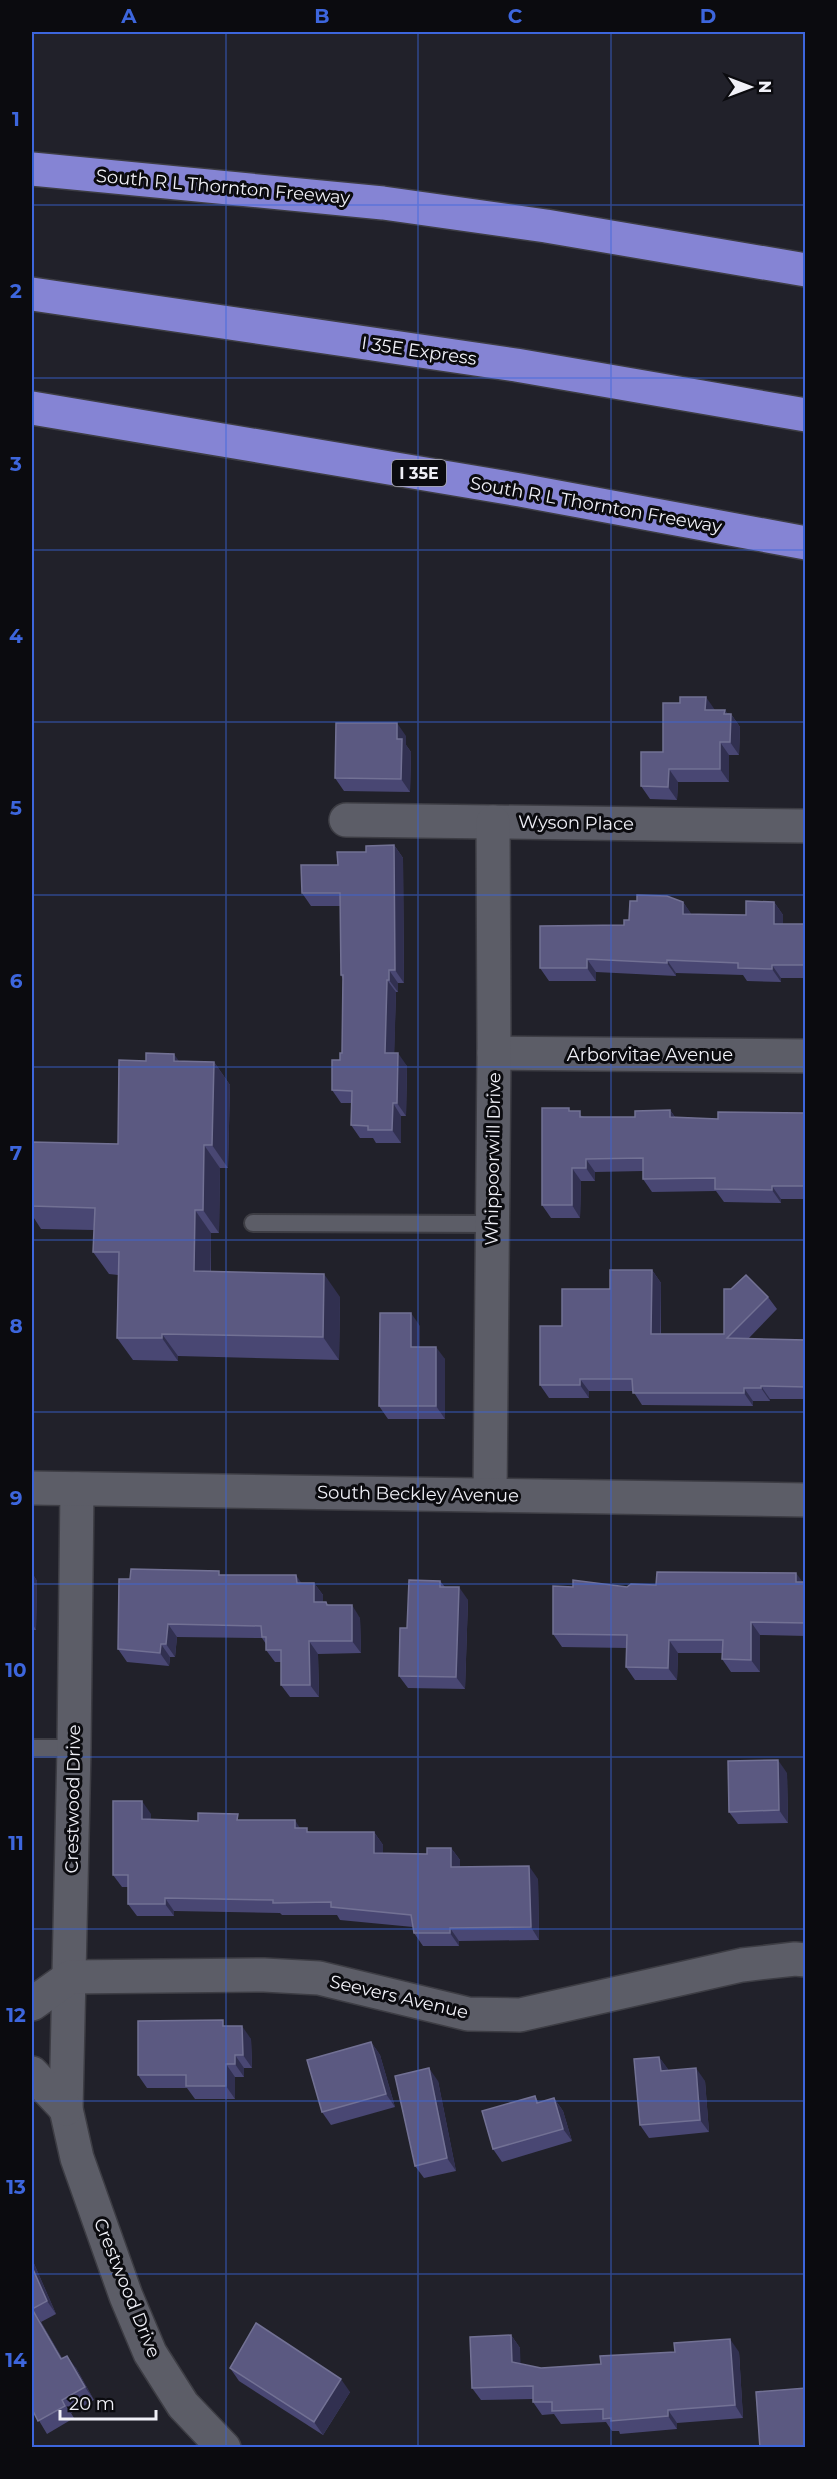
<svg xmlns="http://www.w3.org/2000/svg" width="837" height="2479" viewBox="0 0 837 2479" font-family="Montserrat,sans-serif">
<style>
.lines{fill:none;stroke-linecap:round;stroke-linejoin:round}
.service-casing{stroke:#3d3d44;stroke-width:20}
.minor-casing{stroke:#3d3d44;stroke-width:36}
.tertiary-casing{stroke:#3d3d44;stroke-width:36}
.motorway-casing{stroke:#3d3d44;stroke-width:36}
.service{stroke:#5c5d67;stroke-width:16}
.minor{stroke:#5c5d67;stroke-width:33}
.tertiary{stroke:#5c5d67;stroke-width:33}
.motorway{stroke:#8584d4;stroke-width:33}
.wall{fill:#494773}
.shaded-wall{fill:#313050}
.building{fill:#5b5981;stroke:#727194;stroke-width:1.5}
.grid{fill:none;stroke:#3d66dd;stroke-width:1.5;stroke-opacity:0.55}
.labels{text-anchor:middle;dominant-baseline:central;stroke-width:6;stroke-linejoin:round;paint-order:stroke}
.shield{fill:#0b0b0f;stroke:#ababb1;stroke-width:1.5}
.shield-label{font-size:16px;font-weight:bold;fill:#f0f0f7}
.street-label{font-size:18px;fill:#f0f0f7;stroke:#0b0b0f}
.neatline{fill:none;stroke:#3d66dd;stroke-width:2}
.grid-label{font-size:20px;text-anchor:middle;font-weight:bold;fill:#3d66dd}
</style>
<rect width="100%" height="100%" fill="#21212a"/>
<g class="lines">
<!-- service casing -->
<g class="service-casing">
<g id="service">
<polyline points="253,1223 492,1224"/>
<polyline points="32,1748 74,1748"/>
</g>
</g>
<!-- minor casing -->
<g class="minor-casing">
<g id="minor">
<polyline points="346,820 806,826"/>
<polyline points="494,1053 806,1056"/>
<polyline points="77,1489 74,1748 66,2109 77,2158 126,2296 150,2353 183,2405 224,2448"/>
<polyline points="490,1495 494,1053 493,822"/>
<polyline points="32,2004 70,1977 264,1975 319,1978 468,2014 520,2015 742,1965 795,1959 806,1960"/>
<polyline points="32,2073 66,2109"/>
</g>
</g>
<!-- tertiary casing -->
<g class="tertiary-casing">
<polyline id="tertiary" points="32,1488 806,1500"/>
</g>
<!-- motorway casing -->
<g class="motorway-casing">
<g id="motorway">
<polyline points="32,169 383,203 546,226 806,270"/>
<polyline points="32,294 516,365 806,415"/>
<polyline points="32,408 520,490 806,543"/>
</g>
</g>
<!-- service -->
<use href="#service" class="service"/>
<!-- minor -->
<use href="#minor" class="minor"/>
<!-- tertiary -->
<use href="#tertiary" class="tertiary"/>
<!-- motorway -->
<use href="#motorway" class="motorway"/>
</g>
<!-- wall -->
<g class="wall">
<polygon points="715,710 731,714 740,727 739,755 729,755 729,782 678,782 677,800 650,799 641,786"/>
<polygon points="406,736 406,745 411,752 410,792 344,791 335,778"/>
<polygon points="394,845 403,858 404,983 398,983 398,992 396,992 394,1053 407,1066 406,1116 401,1116 401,1143 376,1143 373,1138 360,1138 351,1125 352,1103 341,1103 332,1090 342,1053 343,979 341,975 340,906 311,906 302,893 338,865 366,852"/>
<polygon points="683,902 691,914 746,915 774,902 783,915 783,924 806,924 806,978 781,978 781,982 747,981 743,975 676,973 676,976 596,972 596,981 549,981 540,968 624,925 629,920"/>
<polygon points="179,1061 214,1062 230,1085 228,1168 220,1168 219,1233 211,1233 211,1272 340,1297 339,1360 178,1356 178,1361 133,1360 117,1338 118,1275 109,1274 93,1252 94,1230 41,1229 32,1215 32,1142 118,1144"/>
<polygon points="670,1110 675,1117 718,1119 806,1113 806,1199 781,1199 781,1203 724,1202 716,1191 652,1192 643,1179 643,1171 595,1172 595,1181 581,1181 580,1218 551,1218 542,1205 571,1111 584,1117 635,1117"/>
<polygon points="652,1270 661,1283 661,1334 724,1334 768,1297 777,1309 748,1339 806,1340 806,1399 770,1399 770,1401 753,1401 753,1406 642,1405 633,1391 589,1391 589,1398 549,1398 540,1385 562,1326 610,1289"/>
<polygon points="420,1326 420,1347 445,1359 445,1419 388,1419 379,1406"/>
<polygon points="32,1573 37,1581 36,1630 32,1630"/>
<polygon points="222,1575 301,1583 314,1583 323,1595 323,1602 329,1605 360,1618 361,1653 318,1654 319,1697 290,1697 281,1685 281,1662 275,1662 266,1650 266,1644 262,1638 177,1637 175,1657 170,1657 169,1666 127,1662 118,1649 130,1579"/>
<polygon points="440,1581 445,1587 468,1600 465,1689 408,1688 399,1676 407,1628"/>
<polygon points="806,1582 806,1636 760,1635 760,1672 731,1672 722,1659 722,1653 678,1653 677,1680 635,1680 626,1667 627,1648 562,1647 553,1634 627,1587 656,1585"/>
<polygon points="787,1773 788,1823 738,1824 729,1812"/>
<polygon points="151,1814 151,1820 198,1821 242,1820 300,1828 310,1832 374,1832 383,1845 383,1853 427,1854 451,1848 460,1860 460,1867 538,1879 539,1940 459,1941 459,1946 423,1946 414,1933 413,1927 340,1920 337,1915 282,1915 280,1913 174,1911 174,1916 137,1916 128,1904 128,1887 122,1887 113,1875"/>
<polygon points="227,2026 251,2039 252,2068 244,2068 244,2077 235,2077 235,2099 195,2099 187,2088 147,2088 138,2075"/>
<polygon points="371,2042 380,2055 395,2107 331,2125 322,2112"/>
<polygon points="659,2057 669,2071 705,2081 709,2132 649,2138 640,2125"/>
<polygon points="438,2081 456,2171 424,2178 415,2166"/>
<polygon points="535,2096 539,2103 554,2098 563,2111 572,2141 502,2162 493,2149"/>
<polygon points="32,2259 56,2314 41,2322 62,2358 76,2368 94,2400 71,2413 74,2418 47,2434 32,2409"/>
<polygon points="511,2335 520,2348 520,2364 541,2368 601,2364 739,2352 743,2418 677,2423 677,2429 620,2434 619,2431 612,2431 606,2422 561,2424 554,2414 542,2415 533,2402 533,2399 481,2400 472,2388"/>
<polygon points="230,2368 350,2392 323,2435 239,2381"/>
</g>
<!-- shaded-wall -->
<g class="shaded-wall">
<polygon points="706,697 715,710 705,710"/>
<polygon points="725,710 731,718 731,714 740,727 739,755 730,742 724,714"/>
<polygon points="397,723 406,736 406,745 411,752 410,792 401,779 397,739"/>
<polygon points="720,742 729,755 729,782 720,769"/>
<polygon points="669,769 678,782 677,800 668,787"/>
<polygon points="394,845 403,858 404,983 395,970"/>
<polygon points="683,902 692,915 683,914"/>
<polygon points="774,902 783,915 783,937 774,924"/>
<polygon points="587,959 596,972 596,981 587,968"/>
<polygon points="667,960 676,973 676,976 667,963"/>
<polygon points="772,965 781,978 781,982 772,969"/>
<polygon points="389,970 398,983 398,992 389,980"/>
<polygon points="387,980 396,992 394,1065 385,1053"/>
<polygon points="398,1053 407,1066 406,1116 397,1103"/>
<polygon points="174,1054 190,1077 174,1061"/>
<polygon points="214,1062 230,1085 228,1168 212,1145"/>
<polygon points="393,1103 401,1116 401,1143 392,1130"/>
<polygon points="670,1110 679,1123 670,1117"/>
<polygon points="204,1145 220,1168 219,1233 203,1210"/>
<polygon points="586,1159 595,1172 595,1181 586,1168"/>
<polygon points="572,1168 581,1181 580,1218 572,1205"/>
<polygon points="772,1186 781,1199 781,1203 772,1190"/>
<polygon points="195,1210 211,1233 210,1294 194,1271"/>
<polygon points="652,1270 661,1283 660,1347 651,1334"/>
<polygon points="324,1274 340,1297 339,1360 323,1337"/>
<polygon points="411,1313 420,1326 420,1359 411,1347"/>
<polygon points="162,1334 178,1356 178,1361 162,1338"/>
<polygon points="436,1347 445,1359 445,1419 436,1406"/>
<polygon points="580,1379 589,1391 589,1398 580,1385"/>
<polygon points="761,1386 770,1399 770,1401 761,1388"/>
<polygon points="744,1388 753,1401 753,1406 744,1393"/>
<polygon points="32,1573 37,1581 36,1630 32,1623"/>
<polygon points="796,1573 805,1585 796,1582"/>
<polygon points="296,1575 305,1588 297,1583"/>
<polygon points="314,1583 323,1595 323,1615 314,1602"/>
<polygon points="459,1587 468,1600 465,1689 456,1677"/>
<polygon points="352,1605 360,1618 361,1653 352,1641"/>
<polygon points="751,1622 760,1635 760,1672 751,1660"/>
<polygon points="168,1624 177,1637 175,1657 166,1644"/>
<polygon points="669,1640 678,1653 677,1680 668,1668"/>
<polygon points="309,1641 318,1654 319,1697 310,1685"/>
<polygon points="161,1644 170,1657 169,1666 160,1653"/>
<polygon points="778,1760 787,1773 788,1823 779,1810"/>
<polygon points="142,1801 151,1814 151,1832 142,1819"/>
<polygon points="295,1820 303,1833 295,1828"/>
<polygon points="374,1832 383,1845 383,1865 374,1853"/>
<polygon points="451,1848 460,1860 460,1880 451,1867"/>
<polygon points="529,1866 538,1879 539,1940 531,1927"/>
<polygon points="165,1898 174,1911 174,1916 165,1904"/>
<polygon points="450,1928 459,1941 459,1946 450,1933"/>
<polygon points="242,2026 251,2039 252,2068 243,2055"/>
<polygon points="371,2042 380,2055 395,2107 386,2094"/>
<polygon points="235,2055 244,2068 244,2077 235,2064"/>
<polygon points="659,2057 668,2069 670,2084 661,2071"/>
<polygon points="226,2064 235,2077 235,2099 226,2086"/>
<polygon points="429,2068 438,2081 456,2171 447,2158"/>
<polygon points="696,2068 705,2081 709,2132 700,2120"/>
<polygon points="554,2098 563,2111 572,2141 563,2129"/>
<polygon points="32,2259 56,2314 47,2301 32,2267"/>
<polygon points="32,2309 41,2322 70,2372 61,2359"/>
<polygon points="511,2335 520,2348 521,2375 512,2362"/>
<polygon points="730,2339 739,2352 743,2418 735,2405"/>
<polygon points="67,2356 76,2368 94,2400 85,2387"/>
<polygon points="341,2379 350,2392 323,2435 314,2422"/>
<polygon points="668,2410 677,2423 677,2429 668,2416"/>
</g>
<!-- building -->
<g class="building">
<polygon points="680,697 706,697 705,710 725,710 724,714 731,714 730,742 720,742 720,769 669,769 668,787 641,786 641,752 663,752 663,703 680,703"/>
<polygon points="336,723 397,723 397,739 402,739 401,779 335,778"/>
<polygon points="394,845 395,970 389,970 389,980 387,980 385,1053 398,1053 397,1103 393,1103 392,1130 368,1130 368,1126 351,1125 352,1091 332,1090 332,1060 340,1060 340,1053 342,1053 343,975 341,975 340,893 302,893 301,865 338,865 337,852 366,852 366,846"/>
<polygon points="637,895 667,896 683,902 683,914 746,915 746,901 774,902 774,924 806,924 806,965 772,965 772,969 738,968 738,963 667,960 667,963 587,959 587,968 540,968 540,926 624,925 624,920 629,920 630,901 637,901"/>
<polygon points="146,1053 174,1054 174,1061 214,1062 212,1145 204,1145 203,1210 195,1210 194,1271 324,1274 323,1337 162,1334 162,1338 117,1338 119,1252 93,1252 95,1208 32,1206 32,1142 118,1144 119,1060 146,1061"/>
<polygon points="542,1108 569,1108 569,1111 580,1111 580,1117 635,1117 635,1111 670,1110 670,1117 718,1119 718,1112 806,1113 806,1186 772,1186 772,1190 715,1189 715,1178 643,1179 643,1158 586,1159 586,1168 572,1168 572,1205 542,1205"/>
<polygon points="610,1270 652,1270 651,1334 724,1334 724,1289 731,1289 746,1275 768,1297 727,1338 806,1340 806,1387 761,1386 761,1388 744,1388 744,1393 633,1393 632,1379 580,1379 580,1385 540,1385 540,1326 562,1326 562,1289 610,1289"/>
<polygon points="380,1313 411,1313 411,1347 436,1347 436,1406 379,1406"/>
<polygon points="131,1569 219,1571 219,1575 296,1575 297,1583 314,1583 314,1602 326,1602 327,1605 352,1605 352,1641 309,1641 310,1685 281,1685 281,1650 266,1650 266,1637 262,1637 261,1626 168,1624 166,1644 161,1644 160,1653 118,1649 119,1579 130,1579"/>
<polygon points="657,1572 796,1573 796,1582 806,1582 806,1623 751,1622 751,1660 722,1659 723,1640 669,1640 668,1668 626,1667 627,1635 553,1634 553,1586 573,1587 573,1580 627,1587 631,1584 656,1585"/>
<polygon points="409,1580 440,1581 440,1587 459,1587 456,1677 399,1676 400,1628 407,1628"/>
<polygon points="778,1760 779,1810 729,1812 728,1761"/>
<polygon points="113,1801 142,1801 142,1819 198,1821 198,1813 238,1814 237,1820 295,1820 295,1828 307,1828 307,1832 374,1832 374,1853 427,1854 427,1848 451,1848 451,1867 529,1866 531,1927 450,1928 450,1933 414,1933 411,1915 331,1907 331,1902 273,1903 273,1900 165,1898 165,1904 128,1904 128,1875 113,1875"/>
<polygon points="223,2020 223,2026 242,2026 243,2055 235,2055 235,2064 226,2064 226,2086 186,2086 186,2075 138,2075 138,2021"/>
<polygon points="371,2042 386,2094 322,2112 307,2060"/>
<polygon points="659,2057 661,2071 696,2068 700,2120 640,2125 634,2059"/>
<polygon points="429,2068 447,2158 415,2166 395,2076"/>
<polygon points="535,2096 537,2103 554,2098 563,2129 493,2149 482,2111"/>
<polygon points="32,2267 47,2301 32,2309 61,2359 67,2356 85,2387 62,2400 65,2406 38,2421 32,2409"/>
<polygon points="256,2323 341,2379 314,2422 230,2368"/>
<polygon points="511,2335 512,2362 541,2368 601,2364 600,2356 675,2352 674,2343 730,2339 735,2405 668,2410 668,2416 611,2421 611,2418 603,2419 603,2409 552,2411 552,2402 533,2402 533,2386 472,2388 470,2337"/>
<polygon points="806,2388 806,2448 760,2448 756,2392"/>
</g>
<!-- grid -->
<path class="grid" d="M226,32V2448M418,32V2448M611,32V2448M32,205H806M32,378H806M32,550H806M32,722H806M32,895H806M32,1067H806M32,1240H806M32,1412H806M32,1584H806M32,1757H806M32,1929H806M32,2101H806M32,2274H806"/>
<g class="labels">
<!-- shield labels -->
<rect class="shield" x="392" y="460" width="54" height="26" rx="4.5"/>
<g class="shield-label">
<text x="419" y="473">I 35E</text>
</g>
<!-- street labels -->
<g class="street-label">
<text transform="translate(223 187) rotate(5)">South R L Thornton Freeway</text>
<text transform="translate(419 351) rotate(8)">I 35E Express</text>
<text transform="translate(596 505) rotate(10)">South R L Thornton Freeway</text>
<text transform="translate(576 823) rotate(1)">Wyson Place</text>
<text x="650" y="1055">Arborvitae Avenue</text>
<text transform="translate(493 1159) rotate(-89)">Whippoorwill Drive</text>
<text transform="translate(418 1494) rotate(1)">South Beckley Avenue</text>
<text transform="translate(73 1799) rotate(-89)">Crestwood Drive</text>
<text transform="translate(399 1997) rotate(13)">Seevers Avenue</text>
<text transform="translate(127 2288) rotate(68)">Crestwood Drive</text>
</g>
</g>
<!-- border -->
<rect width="837" height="2479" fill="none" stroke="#0b0b0f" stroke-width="66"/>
<!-- north arrow -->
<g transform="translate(750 87) rotate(90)" stroke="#0b0b0f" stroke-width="4.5" paint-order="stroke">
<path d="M0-4.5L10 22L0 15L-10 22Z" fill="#f0f0f7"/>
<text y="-9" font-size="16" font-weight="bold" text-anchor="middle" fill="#f0f0f7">N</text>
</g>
<!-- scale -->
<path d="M60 2410v9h96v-9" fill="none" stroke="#f0f0f7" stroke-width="3"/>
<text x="69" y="2410" font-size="18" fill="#f0f0f7" stroke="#0b0b0f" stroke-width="4.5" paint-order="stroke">20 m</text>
<rect x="33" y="33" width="771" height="2413" class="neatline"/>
<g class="grid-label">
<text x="129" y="23">A</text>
<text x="322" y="23">B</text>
<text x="515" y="23">C</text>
<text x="708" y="23">D</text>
<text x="16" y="126">1</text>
<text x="16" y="298">2</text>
<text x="16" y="471">3</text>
<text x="16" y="643">4</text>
<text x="16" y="815">5</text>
<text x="16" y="988">6</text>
<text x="16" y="1160">7</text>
<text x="16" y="1333">8</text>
<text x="16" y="1505">9</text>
<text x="16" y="1677">10</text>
<text x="16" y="1850">11</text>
<text x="16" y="2022">12</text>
<text x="16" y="2194">13</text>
<text x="16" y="2367">14</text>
</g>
</svg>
